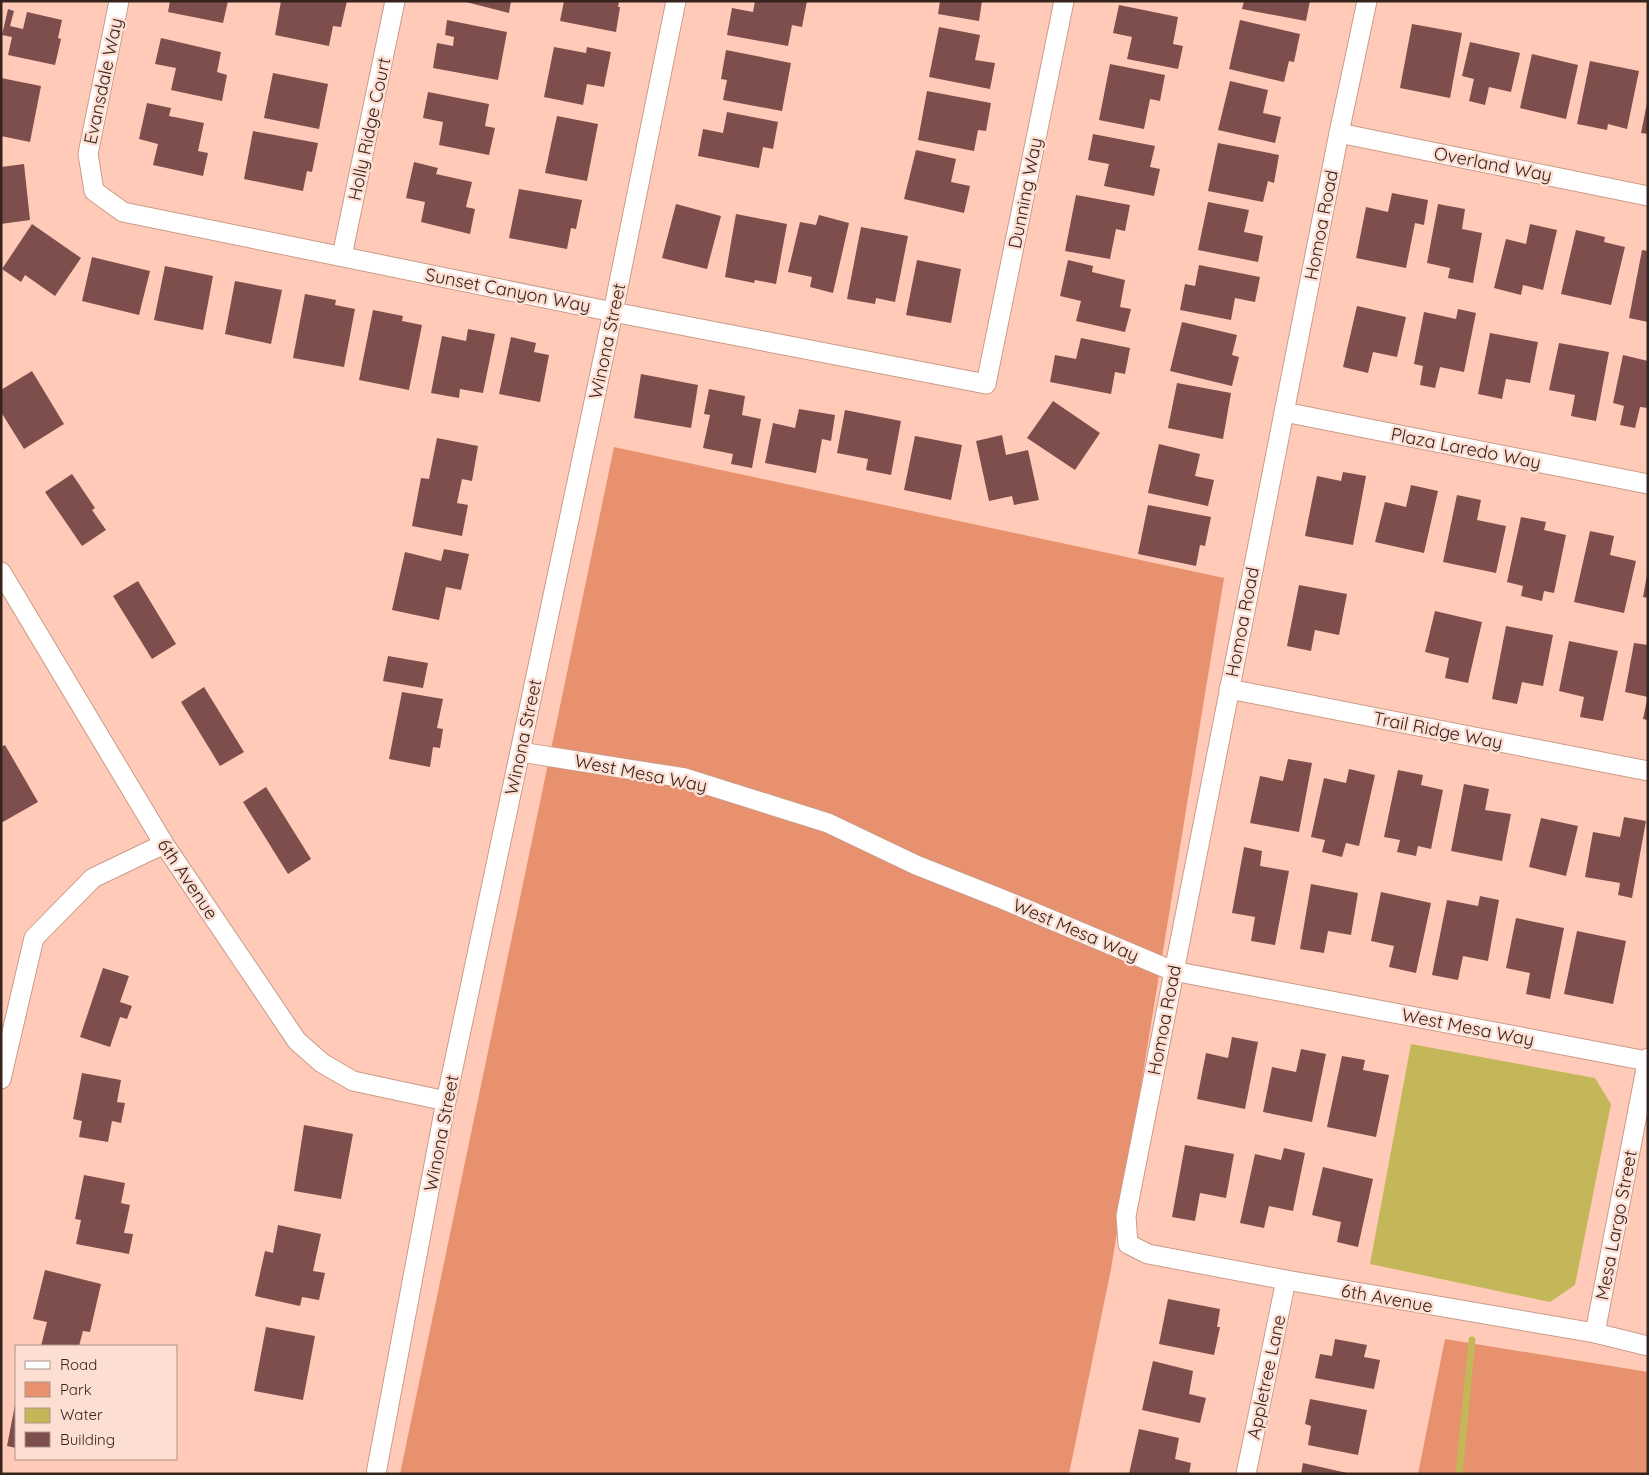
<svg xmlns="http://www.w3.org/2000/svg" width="1649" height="1475" viewBox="0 0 1649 1475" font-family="Quicksand,sans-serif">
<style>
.green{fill:#e8916f}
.water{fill:#c4b759}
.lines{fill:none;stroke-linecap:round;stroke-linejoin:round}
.stream{stroke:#c4b759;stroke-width:7}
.building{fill:#7d4e4c}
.minor-casing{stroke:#cb9b88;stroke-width:21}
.minor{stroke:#fff;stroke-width:19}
.labels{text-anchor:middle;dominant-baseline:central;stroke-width:5;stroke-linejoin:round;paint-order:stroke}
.street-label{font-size:18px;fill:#36231c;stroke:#fdded2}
</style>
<rect width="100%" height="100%" fill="#ffcbb8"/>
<!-- green -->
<g class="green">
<polygon points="614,447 1224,578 1111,1269 1069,1474 400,1474"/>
<polygon points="1445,1339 1648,1372 1648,1474 1418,1474"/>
</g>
<!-- water -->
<polygon class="water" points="1411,1044 1595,1078 1611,1104 1575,1285 1550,1302 1370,1264"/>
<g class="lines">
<!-- stream -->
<polyline class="stream" points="1459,1474 1472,1340"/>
</g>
<!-- building -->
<g class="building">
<polygon points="170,1 228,1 223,23 168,12"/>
<polygon points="281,1 347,1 341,27 333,26 329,46 275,35"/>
<polygon points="462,1 511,1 509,13"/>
<polygon points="564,1 619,1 618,7 620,7 616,32 560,21"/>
<polygon points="755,1 807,1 802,27 792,25 788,46 727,35 732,8 753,12"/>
<polygon points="940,1 982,1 979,21 938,14"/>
<polygon points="1244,1 1310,1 1306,21 1242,9"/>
<polygon points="1119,5 1178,17 1173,44 1183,46 1178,69 1127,59 1132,37 1113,33"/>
<polygon points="8,9 14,11 10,26 23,29 27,12 62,20 58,38 61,39 55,65 8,55 12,37 2,35"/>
<polygon points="447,20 507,32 498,80 433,68 437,43 453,46 454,37 445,35"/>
<polygon points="1240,20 1300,34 1294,62 1289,61 1284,82 1229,69"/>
<polygon points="1412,24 1462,33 1450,98 1400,88"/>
<polygon points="939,27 980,35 975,60 995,63 990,89 929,77"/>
<polygon points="161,38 221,52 217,72 227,75 222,101 171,90 176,68 155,64"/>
<polygon points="1470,42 1520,53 1511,92 1489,87 1485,105 1469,101 1474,79 1462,76"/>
<polygon points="554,47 586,53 587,47 611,52 604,87 587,84 583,105 544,97"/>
<polygon points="726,50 791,63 782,111 723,100 727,80 721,79"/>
<polygon points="1532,54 1578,65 1566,119 1520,108"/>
<polygon points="1590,61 1639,71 1627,129 1608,124 1607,130 1577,124"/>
<polygon points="1110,64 1165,75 1160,101 1150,99 1144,129 1099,120"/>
<polygon points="273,73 328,84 319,129 264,118"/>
<polygon points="1,78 41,86 30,142 1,136"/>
<polygon points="1230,81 1268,90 1263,113 1281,117 1275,143 1218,130"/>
<polygon points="927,91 991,103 986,131 978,130 974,151 918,140"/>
<polygon points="428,92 489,104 485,126 495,128 489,155 439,145 443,122 423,118"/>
<polygon points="147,103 171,108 169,116 204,123 198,151 208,153 203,176 153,165 158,144 139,139"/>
<polygon points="1647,103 1648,104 1648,134 1641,133"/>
<polygon points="727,112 778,122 773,149 763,147 759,168 698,156 703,129 723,133"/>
<polygon points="557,116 598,124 587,181 545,173"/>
<polygon points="253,131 318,143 312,172 307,171 303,191 244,179"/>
<polygon points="1093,134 1155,146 1150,167 1160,169 1154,196 1104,186 1109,164 1088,160"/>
<polygon points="1218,143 1279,155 1274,183 1268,181 1263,202 1208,191"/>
<polygon points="916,150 956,159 951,182 970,186 964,213 904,199"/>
<polygon points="414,162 438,168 436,174 472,182 466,207 475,209 470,234 421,222 425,202 406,198"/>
<polygon points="24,164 30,220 1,224 1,167"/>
<polygon points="519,189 582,200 576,229 571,228 567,249 509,238"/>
<polygon points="1392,193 1428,200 1424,225 1415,223 1406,268 1356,258 1366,207 1388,212"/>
<polygon points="1076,195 1130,205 1125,231 1116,229 1110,259 1065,251"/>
<polygon points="1208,202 1249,210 1244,232 1263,236 1258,262 1198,250"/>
<polygon points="676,204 721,216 707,269 662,258"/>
<polygon points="1438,204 1465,209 1462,229 1482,233 1473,283 1448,278 1450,268 1427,263"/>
<polygon points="736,214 787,224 776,284 755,280 754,283 725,277"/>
<polygon points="819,215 849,223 833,293 810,287 812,277 788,272 800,222 816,225"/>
<polygon points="32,224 81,258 55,296 25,275 21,282 2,269"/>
<polygon points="1530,224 1557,230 1543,290 1523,285 1521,295 1494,288 1506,239 1526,244"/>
<polygon points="861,227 908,236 895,302 876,298 875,304 847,299"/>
<polygon points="1576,230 1605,237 1604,242 1625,247 1611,305 1561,294"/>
<polygon points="1642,250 1648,251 1648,322 1629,318"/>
<polygon points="92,257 150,271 139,315 82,301"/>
<polygon points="917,260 961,269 951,323 906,315"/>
<polygon points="1068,260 1093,266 1092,272 1125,280 1120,307 1131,309 1125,332 1076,321 1081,301 1060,296"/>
<polygon points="1199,265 1260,277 1255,302 1235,298 1231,320 1180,310 1185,284 1195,286"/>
<polygon points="165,266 213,276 203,330 154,320"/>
<polygon points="235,281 282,290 271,344 225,334"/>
<polygon points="305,294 336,300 335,305 355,309 344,367 293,358"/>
<polygon points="1357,306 1406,317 1397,357 1373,352 1368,373 1343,367"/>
<polygon points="1458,309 1476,313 1464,372 1440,367 1435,388 1420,385 1423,366 1414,364 1424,312 1456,319"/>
<polygon points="373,310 403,316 402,321 422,325 409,390 359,380"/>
<polygon points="1182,322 1237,335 1232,355 1239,357 1232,386 1170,371"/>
<polygon points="468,329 495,334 483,393 460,389 459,398 431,393 442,336 466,341"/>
<polygon points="1490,333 1538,342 1530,383 1506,379 1502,399 1478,394"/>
<polygon points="511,337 536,343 534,352 549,355 540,402 499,394"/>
<polygon points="1081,338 1130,348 1125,374 1115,372 1111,394 1050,382 1055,355 1076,359"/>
<polygon points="1559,343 1609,352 1596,421 1571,416 1575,395 1549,390"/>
<polygon points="1623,355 1648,361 1648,408 1640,407 1635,428 1620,425 1624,406 1613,403"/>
<polygon points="32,371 64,424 24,449 1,412 1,390"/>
<polygon points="641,374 698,385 691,428 634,418"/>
<polygon points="1177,383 1231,393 1223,439 1168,428"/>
<polygon points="709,389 745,396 742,415 761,419 752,468 731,464 733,454 703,448 710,415 704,414"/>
<polygon points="1053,401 1100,433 1075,470 1027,438"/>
<polygon points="799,409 835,415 831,441 822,439 816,473 765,463 773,423 795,428"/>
<polygon points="845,410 901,421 891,475 866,470 868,459 837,453"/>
<polygon points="1002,435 1006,455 1028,450 1039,500 1014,505 1012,496 989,501 976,441"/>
<polygon points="915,436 962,445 951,500 904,490"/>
<polygon points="437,438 478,446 472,481 462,479 457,503 468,505 462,536 412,526 421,478 429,479"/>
<polygon points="1159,444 1200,454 1195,476 1214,480 1208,506 1148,493"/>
<polygon points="1343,472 1366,476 1353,545 1305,536 1317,476 1341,481"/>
<polygon points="72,474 95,508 92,510 106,530 82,546 45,492"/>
<polygon points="1411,485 1438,491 1424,553 1375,542 1385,502 1406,507"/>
<polygon points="1457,495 1481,500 1477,520 1506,526 1496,573 1443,562"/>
<polygon points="1148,505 1211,517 1205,546 1200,545 1196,566 1138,554"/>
<polygon points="1521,517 1546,522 1544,530 1566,535 1554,593 1544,591 1542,601 1521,596 1523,586 1507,582"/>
<polygon points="1590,531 1614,536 1610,555 1636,561 1624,613 1574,602"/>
<polygon points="444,549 469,554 461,590 446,587 439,620 392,610 405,552 441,561"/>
<polygon points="1647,575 1648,575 1648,598 1643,597"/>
<polygon points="138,581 176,644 152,659 113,596"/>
<polygon points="1299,585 1347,594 1339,635 1315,630 1311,651 1287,646"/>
<polygon points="1435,611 1482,622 1468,683 1445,678 1449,658 1425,652"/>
<polygon points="1506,626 1553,635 1543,686 1522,682 1517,704 1492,699"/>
<polygon points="1569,641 1618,651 1603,721 1580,717 1584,697 1559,691"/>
<polygon points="1634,643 1648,645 1648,697 1625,692"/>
<polygon points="388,656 428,663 423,688 383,681"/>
<polygon points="204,687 244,752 220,766 181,702"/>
<polygon points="402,692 443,699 437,728 443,729 440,748 433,747 430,767 389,759"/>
<polygon points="1647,700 1648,700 1648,720 1643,719"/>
<polygon points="5,745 38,802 1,823 1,747"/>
<polygon points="1288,759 1312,763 1299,832 1250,823 1260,776 1283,781"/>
<polygon points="1349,769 1375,775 1359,846 1346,843 1342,857 1322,852 1325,840 1311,837 1324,778 1346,783"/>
<polygon points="1398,770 1423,775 1421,785 1443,790 1431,849 1418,846 1416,856 1397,852 1400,840 1384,837"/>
<polygon points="1464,784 1489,789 1485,810 1511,814 1502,861 1451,851"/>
<polygon points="266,787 311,859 288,874 243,802"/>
<polygon points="1624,817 1646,821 1632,898 1618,895 1620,883 1585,877 1593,832 1620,837"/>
<polygon points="1541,818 1578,826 1566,876 1529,867"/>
<polygon points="1244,847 1262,851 1260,866 1289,871 1275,945 1251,941 1255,917 1232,913"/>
<polygon points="1311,884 1358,893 1351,935 1328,931 1324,953 1300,949"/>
<polygon points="1381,892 1431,903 1416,973 1389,967 1394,946 1371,941"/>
<polygon points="1480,896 1499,900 1488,961 1463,956 1458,980 1432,975 1447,900 1478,906"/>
<polygon points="1516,918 1564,928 1550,999 1526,994 1530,973 1506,968"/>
<polygon points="1577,931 1626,941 1613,1004 1564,994"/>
<polygon points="103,968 129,976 120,1002 132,1006 127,1019 120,1017 110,1047 80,1037"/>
<polygon points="1232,1037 1258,1042 1245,1109 1197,1099 1206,1053 1228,1058"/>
<polygon points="1301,1049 1326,1054 1312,1122 1263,1112 1272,1067 1296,1072"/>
<polygon points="1342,1056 1365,1060 1363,1070 1389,1075 1376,1137 1327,1127"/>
<polygon points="82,1073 121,1080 117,1102 125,1103 121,1123 112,1121 108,1142 79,1137 82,1121 73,1119"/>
<polygon points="304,1125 353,1134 341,1199 294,1191"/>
<polygon points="1185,1145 1234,1154 1226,1198 1200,1193 1195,1221 1172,1217"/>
<polygon points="1284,1148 1305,1153 1293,1211 1269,1206 1264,1228 1240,1223 1255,1154 1281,1160"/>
<polygon points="1323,1167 1373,1179 1358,1247 1337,1242 1341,1222 1312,1215"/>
<polygon points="84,1175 125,1183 121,1203 130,1205 124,1233 133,1234 129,1254 76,1244 81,1220 75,1219"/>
<polygon points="278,1225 321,1234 313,1271 325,1273 319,1300 302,1297 300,1306 255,1296 265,1251 273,1253"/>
<polygon points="45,1270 101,1284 90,1332 83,1331 79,1346 41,1346 47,1322 33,1319"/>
<polygon points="1168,1299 1220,1309 1217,1327 1220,1327 1214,1355 1159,1344"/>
<polygon points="266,1327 315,1336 303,1400 254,1391"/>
<polygon points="1335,1339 1367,1345 1364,1357 1380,1360 1374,1389 1315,1378 1320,1354 1332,1356"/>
<polygon points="1153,1361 1193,1371 1189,1394 1206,1398 1200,1423 1142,1410"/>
<polygon points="1310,1399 1367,1410 1358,1455 1308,1445 1311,1426 1305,1424"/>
<polygon points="15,1405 16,1405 16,1448 7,1446"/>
<polygon points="1139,1429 1179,1438 1175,1459 1191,1463 1189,1474 1129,1474"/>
<polygon points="1303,1463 1347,1473 1347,1474 1301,1474"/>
</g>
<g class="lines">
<!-- minor casing -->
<g class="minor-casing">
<g id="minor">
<polyline points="119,1 88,154 94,191 123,212 613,312 986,384 1064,1"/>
<polyline points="1367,1 1339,133 1126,1216 1128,1244 1148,1254 1286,1280 1595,1333 1648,1346"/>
<polyline points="1339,133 1648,196"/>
<polyline points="342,256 395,1"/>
<polyline points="1284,412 1648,484"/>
<polyline points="1,572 164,844 297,1041 322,1063 353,1081 446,1101"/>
<polyline points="1229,689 1648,771"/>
<polyline points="520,752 685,778 828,823 916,865 1002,899 1173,971 1647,1061"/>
<polyline points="1,1079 34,938 93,878 164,844"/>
<polyline points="1595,1333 1648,1058"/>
<polyline points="376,1474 446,1101 613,312 676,1"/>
<polyline points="1246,1474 1286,1280"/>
</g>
</g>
<!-- minor -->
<use href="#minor" class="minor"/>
</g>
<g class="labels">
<!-- street labels -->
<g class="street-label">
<text transform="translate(103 81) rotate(-78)">Evansdale Way</text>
<text transform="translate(369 129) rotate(-78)">Holly Ridge Court</text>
<text transform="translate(1493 164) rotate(11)">Overland Way</text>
<text transform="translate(1025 193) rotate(-79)">Dunning Way</text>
<text transform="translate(1321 225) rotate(-79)">Homoa Road</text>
<text transform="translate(508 290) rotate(11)">Sunset Canyon Way</text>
<text transform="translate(607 341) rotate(-78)">Winona Street</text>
<text transform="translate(1466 448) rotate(11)">Plaza Laredo Way</text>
<text transform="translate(1242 622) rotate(-79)">Homoa Road</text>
<text transform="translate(1438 730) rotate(11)">Trail Ridge Way</text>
<text transform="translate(523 737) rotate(-78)">Winona Street</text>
<text transform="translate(641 773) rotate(11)">West Mesa Way</text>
<text transform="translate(188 879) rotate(56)">6th Avenue</text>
<text transform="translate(1076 930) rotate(23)">West Mesa Way</text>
<text transform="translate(1164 1020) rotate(-79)">Homoa Road</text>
<text transform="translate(1468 1027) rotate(11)">West Mesa Way</text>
<text transform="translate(441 1133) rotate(-79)">Winona Street</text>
<text transform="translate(1616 1225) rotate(-79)">Mesa Largo Street</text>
<text transform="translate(1387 1298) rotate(10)">6th Avenue</text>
<text transform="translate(1266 1377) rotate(-78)">Appletree Lane</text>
</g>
</g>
<!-- border -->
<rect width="1649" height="1475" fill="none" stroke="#36231c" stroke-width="5"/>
<!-- legend -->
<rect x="15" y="1345" width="162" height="115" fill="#fdded2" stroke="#ad9389"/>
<rect x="25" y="1361" width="25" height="8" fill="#ffffff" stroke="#ad9389"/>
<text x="60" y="1370" font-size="15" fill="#36231c">Road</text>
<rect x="25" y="1382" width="25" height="15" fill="#e8916f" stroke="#ad9389"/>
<text x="60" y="1395" font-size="15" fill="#36231c">Park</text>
<rect x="25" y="1408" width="25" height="15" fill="#c4b759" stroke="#ad9389"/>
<text x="60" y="1420" font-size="15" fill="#36231c">Water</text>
<rect x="25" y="1432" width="25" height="15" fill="#7d4e4c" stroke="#ad9389"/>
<text x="60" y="1445" font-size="15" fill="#36231c">Building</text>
</svg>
